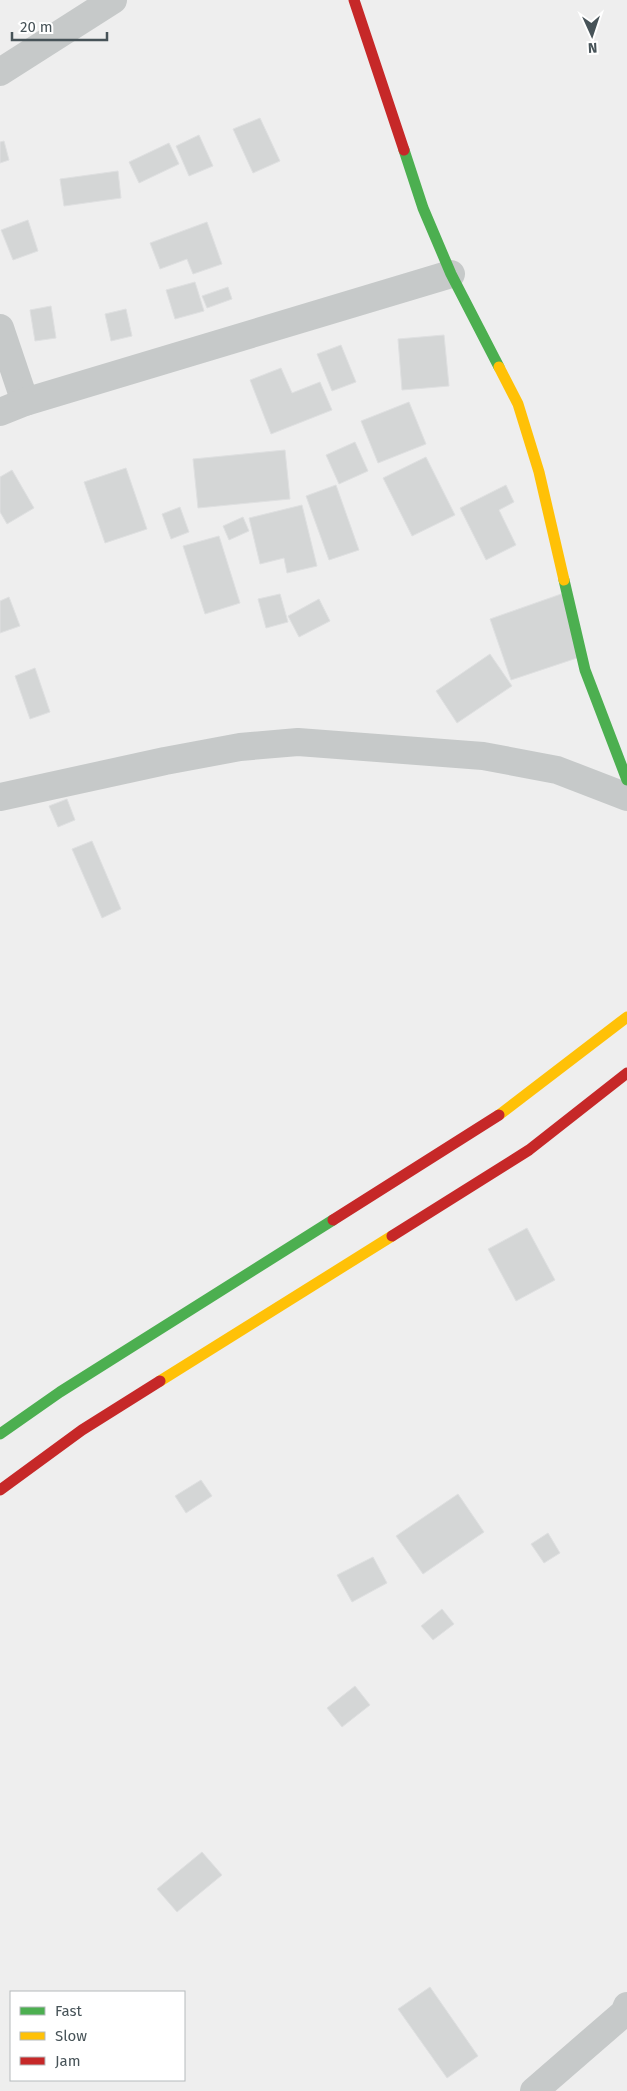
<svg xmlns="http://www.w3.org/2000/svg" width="627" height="2091" viewBox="0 0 627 2091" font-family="'Fira Sans',sans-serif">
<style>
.building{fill:#d4d6d6;stroke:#dfe0e1}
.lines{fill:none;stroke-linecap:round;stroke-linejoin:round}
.street{stroke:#c6c9c9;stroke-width:28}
.fast{stroke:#4caf50;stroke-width:11}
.slow{stroke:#ffc107;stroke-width:11}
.jam{stroke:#c62828;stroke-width:11}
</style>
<rect width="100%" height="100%" fill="#eee"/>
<!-- building -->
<g class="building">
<polygon points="260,118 280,161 253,173 233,129"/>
<polygon points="199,135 213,166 189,176 176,146"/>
<polygon points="4,141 9,160 0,163 0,142"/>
<polygon points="169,143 179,164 139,183 129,162"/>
<polygon points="118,171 121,198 64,206 60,179"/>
<polygon points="28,220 38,251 13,260 1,230"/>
<polygon points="207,222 222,264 193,274 187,259 160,269 150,243"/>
<polygon points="195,282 204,311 175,319 166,290"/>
<polygon points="228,287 232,299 207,308 202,296"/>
<polygon points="51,306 56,338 35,341 30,310"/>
<polygon points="126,309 132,336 111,341 105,314"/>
<polygon points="444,335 449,386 402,390 398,339"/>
<polygon points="341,345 356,382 332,391 317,354"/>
<polygon points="281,368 292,393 320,382 332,410 271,434 250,380"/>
<polygon points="409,402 426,444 378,463 361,421"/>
<polygon points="355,442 368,471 339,484 326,455"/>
<polygon points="285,450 290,499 198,508 193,459"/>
<polygon points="426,457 455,515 412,536 383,478"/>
<polygon points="126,468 147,529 105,543 84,482"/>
<polygon points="12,470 34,508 7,524 0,512 0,477"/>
<polygon points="336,485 359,550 329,560 306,496"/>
<polygon points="506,485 514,502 499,510 516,545 486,560 460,508"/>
<polygon points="302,505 317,566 287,573 284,558 260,564 249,518"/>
<polygon points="180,507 189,532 171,539 162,514"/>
<polygon points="243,517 249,531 229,540 223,526"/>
<polygon points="219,536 240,603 205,614 183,546"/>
<polygon points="564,593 586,655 511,680 490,619"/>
<polygon points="280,594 288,622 266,628 258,599"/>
<polygon points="9,597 20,626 0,633 0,601"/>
<polygon points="319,599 330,621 299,637 288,616"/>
<polygon points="490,654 512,686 457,723 436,691"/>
<polygon points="35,668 50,712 30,719 15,676"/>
<polygon points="67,799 75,820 58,827 49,806"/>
<polygon points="92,841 121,909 102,918 72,849"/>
<polygon points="527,1228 555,1280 516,1301 488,1249"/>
<polygon points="201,1480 212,1496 186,1513 175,1496"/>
<polygon points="458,1494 484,1532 423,1574 396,1536"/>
<polygon points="548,1533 560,1553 544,1563 531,1544"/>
<polygon points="373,1557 387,1583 352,1602 337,1575"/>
<polygon points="442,1609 454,1624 433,1640 421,1626"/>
<polygon points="355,1686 370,1705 342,1727 327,1708"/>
<polygon points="202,1852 222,1875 177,1912 157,1889"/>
<polygon points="430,1987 478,2056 447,2078 398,2009"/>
</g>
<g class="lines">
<!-- street -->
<g class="street">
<polyline points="0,72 113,0"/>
<polyline points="0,328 25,402"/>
<polyline points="0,412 25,402 451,274"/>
<polyline points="0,797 165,761 240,747 298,742 483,756 557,770 627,797"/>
<polyline points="534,2091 624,2013 627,2006"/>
</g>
<!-- fast -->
<g class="fast">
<polyline points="404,150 423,208 451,274 499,367"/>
<polyline points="564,580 585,670 627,780"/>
<polyline points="0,1434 60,1392 333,1220"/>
</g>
<!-- slow -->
<g class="slow">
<polyline points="499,367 518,404 539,472 564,580"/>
<polyline points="499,1115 627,1017"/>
<polyline points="160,1381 392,1236"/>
</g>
<!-- jam -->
<g class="jam">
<polyline points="354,0 404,150"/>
<polyline points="333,1220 499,1115"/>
<polyline points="392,1236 529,1150 627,1073"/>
<polyline points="0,1490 82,1430 160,1381"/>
</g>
</g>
<!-- legend -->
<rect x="10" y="1991" width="175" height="90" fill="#ffffff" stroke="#b5babc"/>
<rect x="20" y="2007" width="25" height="8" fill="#4caf50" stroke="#b5babc"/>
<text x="55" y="2016" font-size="15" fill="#475358">Fast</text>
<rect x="20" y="2032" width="25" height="8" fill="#ffc107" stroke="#b5babc"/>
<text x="55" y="2041" font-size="15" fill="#475358">Slow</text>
<rect x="20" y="2057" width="25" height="8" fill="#c62828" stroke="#b5babc"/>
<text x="55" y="2066" font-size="15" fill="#475358">Jam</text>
<!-- north arrow -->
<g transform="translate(592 35) rotate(177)" stroke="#ffffff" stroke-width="4" paint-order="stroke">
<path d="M0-4L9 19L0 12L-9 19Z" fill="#475358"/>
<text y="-8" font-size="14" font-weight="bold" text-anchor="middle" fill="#475358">N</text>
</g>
<!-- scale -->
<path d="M12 32v8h95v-8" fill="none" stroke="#475358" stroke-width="2.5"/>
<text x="20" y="32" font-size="15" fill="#475358" stroke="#ffffff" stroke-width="4" paint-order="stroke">20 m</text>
</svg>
